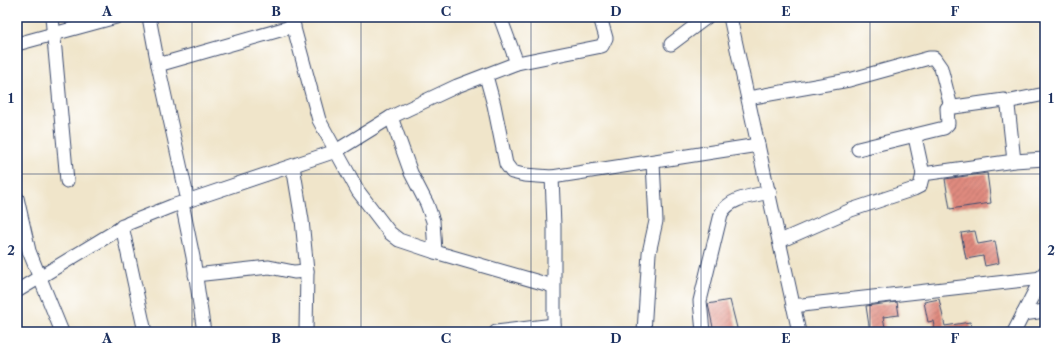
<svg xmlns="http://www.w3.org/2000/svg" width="1062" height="349" viewBox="0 0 1062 349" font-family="'Libre Caslon Text',serif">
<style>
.building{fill:url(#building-hatch)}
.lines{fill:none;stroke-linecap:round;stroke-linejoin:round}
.minor-casing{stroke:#3b4a6e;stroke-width:15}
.minor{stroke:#fff;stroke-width:13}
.grid{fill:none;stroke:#1b2f5e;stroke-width:1;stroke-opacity:0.55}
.neatline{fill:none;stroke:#1b2f5e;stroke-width:1.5}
.grid-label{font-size:13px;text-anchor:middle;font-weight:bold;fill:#1b2f5e}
</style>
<defs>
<pattern id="building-hatch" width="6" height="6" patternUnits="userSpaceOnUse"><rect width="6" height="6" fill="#df8a7e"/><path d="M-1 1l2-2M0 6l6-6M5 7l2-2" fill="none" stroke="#b4716a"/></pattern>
</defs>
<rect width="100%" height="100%" fill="#fff"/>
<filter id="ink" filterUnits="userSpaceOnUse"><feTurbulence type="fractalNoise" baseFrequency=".025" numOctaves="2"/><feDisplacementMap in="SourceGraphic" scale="8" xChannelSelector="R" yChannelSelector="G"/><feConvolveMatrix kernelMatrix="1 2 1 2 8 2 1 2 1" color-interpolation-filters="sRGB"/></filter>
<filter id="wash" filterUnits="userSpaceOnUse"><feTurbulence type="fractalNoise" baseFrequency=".012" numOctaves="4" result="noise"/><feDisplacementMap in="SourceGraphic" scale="16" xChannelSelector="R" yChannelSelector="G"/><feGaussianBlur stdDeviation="0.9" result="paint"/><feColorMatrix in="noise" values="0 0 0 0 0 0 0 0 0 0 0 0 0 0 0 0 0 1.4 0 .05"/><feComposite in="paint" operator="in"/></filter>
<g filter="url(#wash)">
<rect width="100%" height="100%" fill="#f0e5ca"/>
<g id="blocks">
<!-- building -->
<g class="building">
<polygon points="987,173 991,203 950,209 945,179"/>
<polygon points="975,231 978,244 995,241 999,263 985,266 983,256 966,259 961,233"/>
<polygon points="939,299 945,326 970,322 972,332 935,332 933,321 928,322 924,302"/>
<polygon points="730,300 738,332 714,332 708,304"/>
<polygon points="897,302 899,315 883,317 886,332 870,332 866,306"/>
</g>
</g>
</g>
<g filter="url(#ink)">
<use href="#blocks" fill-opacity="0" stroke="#3b4a6e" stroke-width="1"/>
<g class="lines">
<!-- minor casing -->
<g class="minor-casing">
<g id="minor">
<polyline points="52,17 67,181"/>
<polyline points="149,17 158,65 188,201"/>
<polyline points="291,17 319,120 358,191 390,233 399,240 435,252 553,286"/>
<polyline points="500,17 517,63"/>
<polyline points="730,17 799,332"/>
<polyline points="17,44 116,17"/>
<polyline points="671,44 707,17"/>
<polyline points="158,65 294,26"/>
<polyline points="486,76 494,105 506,164 512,172 524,175 552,177 758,145"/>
<polyline points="748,98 849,80 929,58 934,58 941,68 951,107"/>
<polyline points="1006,102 1045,94"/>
<polyline points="391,117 411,173 427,204 433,221 435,252"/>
<polyline points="915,137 923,174"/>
<polyline points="858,149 944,128 948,124 947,108 1004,100 1008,106 1014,161"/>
<polyline points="293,166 302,220 307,271 306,332"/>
<polyline points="552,177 554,226 554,332"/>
<polyline points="17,198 29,251 62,332"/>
<polyline points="182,203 193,257 204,332"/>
<polyline points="122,226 145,332"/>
<polyline points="780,241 851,210 914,189 920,186 923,174 1014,161 1045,159"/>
<polyline points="195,275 269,267 294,272 307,271"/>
<polyline points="17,291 129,223 172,206 336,151 391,117 457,86 517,63 602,46 606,38 600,17"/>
<polyline points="793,306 1042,278"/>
<polyline points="1023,314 1045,311"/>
<polyline points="496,332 554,325"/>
<polyline points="644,332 649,253 656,221 653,163"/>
<path d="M703,332L700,301L721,214C730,197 753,196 770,192"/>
<polyline points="1014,332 1044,273"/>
</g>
</g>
<!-- minor -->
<use href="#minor" class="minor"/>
</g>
</g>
<!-- grid -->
<path class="grid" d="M192,17V332M361,17V332M531,17V332M701,17V332M870,17V332M17,174H1045"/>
<!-- margin -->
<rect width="1062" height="349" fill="none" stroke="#fff" stroke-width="44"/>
<rect x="22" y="22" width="1018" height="305" class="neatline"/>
<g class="grid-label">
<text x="107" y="16">A</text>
<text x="276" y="16">B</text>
<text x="446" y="16">C</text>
<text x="616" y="16">D</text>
<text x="786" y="16">E</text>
<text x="955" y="16">F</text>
<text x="11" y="103">1</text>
<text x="1051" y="103">1</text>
<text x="11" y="255">2</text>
<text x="1051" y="255">2</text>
<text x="107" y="343">A</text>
<text x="276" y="343">B</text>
<text x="446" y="343">C</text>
<text x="616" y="343">D</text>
<text x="786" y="343">E</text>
<text x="955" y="343">F</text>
</g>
</svg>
